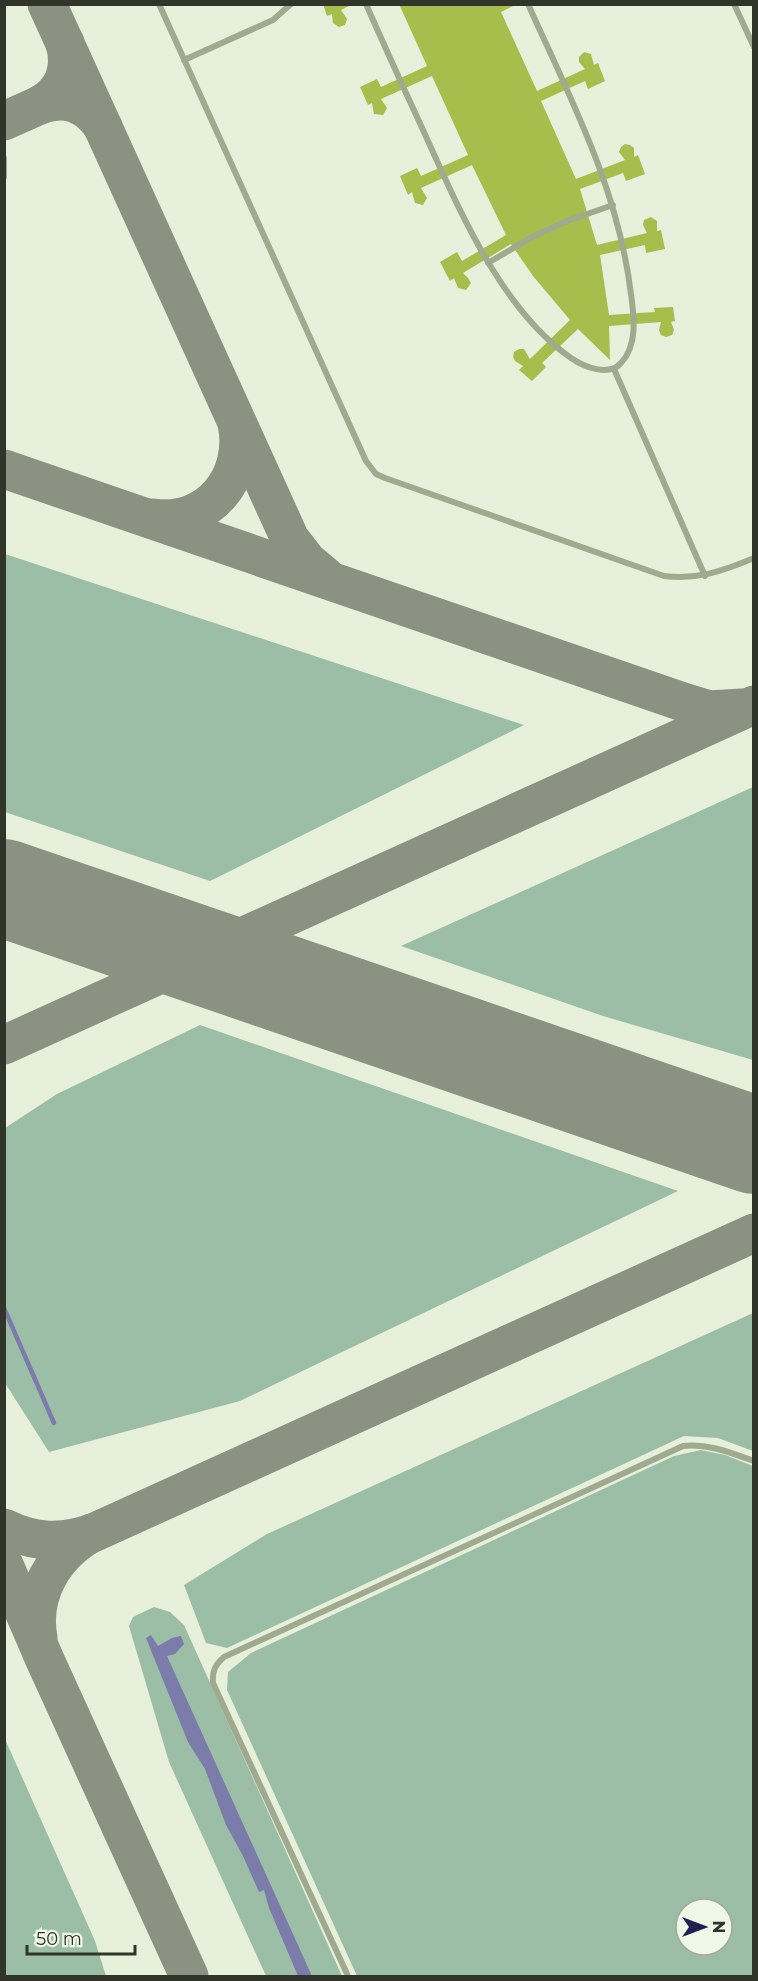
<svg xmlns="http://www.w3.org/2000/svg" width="758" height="1981" viewBox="0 0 758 1981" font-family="Montserrat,sans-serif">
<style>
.green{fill:#9cbea6;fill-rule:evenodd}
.water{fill:#7c7cab}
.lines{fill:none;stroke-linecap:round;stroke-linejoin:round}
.stream{stroke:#7c7cab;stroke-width:4.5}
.taxiway{stroke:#8c9282;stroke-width:39}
.runway{stroke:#8c9282;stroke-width:98}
.building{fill:#a7bd4c}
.lane{stroke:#9faa8e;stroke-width:6}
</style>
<rect width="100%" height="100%" fill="#e6f0db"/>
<!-- green -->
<g class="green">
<polygon points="5,554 524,725 210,881 5,812"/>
<polygon points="753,787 753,1060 603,1016 401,946"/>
<polygon points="200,1025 678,1191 240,1401 49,1452 5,1383 5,1128 57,1094"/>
<polygon points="753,1313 753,1451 718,1438 684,1436 227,1648 206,1643 184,1585 267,1534"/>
<path d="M701,1450L725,1455L753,1466V1976H357L227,1690L228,1672L251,1653L674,1456ZM686,1909H722V1945H686Z"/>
<polygon points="154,1607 170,1612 184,1625 342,1976 266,1976 169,1762 129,1626 133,1617"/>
<polygon points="5,1739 95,1941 106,1976 5,1976"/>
</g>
<!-- water -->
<polygon class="water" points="151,1635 158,1646 172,1638 181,1636 184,1644 175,1654 167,1656 312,1976 298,1976 269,1908 264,1890 259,1892 243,1856 226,1825 205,1769 188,1742 146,1638"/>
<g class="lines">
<!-- stream -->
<polyline class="stream" points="4,1308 54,1423"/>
<!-- taxiway -->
<g class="taxiway">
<polyline points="47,4 290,539 307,561 325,576"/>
<path d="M65,43C72,69 64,92 40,105C65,95 88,104 103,127"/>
<polyline points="4,121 40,105"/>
<polyline points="4,469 683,702 709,710 742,708"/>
<path d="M153,518C209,526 248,477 237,423"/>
<polyline points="4,1045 754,705"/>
<path d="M4,1528C34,1543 63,1544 95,1532L754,1233"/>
<polyline points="4,1565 45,1660 189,1976"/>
<path d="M38,1638C30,1594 54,1554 92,1533"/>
</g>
<!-- runway -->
<polyline class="runway" points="4,888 754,1145"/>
</g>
<!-- building -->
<g class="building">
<polygon points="323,4 353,4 341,10 347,19 345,25 339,27 333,23 332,14 327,16"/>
<polygon points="399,4 517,4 501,12 537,91 585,69 579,62 579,57 584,52 591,54 594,65 598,63 605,81 588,89 585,81 541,101 576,179 625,160 619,152 621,147 625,144 630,145 634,148 634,157 638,155 645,174 626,181 623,173 580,189 597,245 647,233 643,225 644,220 651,217 657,221 657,231 661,230 665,249 646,253 645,245 600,255 609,315 655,312 654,308 673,307 675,321 671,322 674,330 672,335 666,337 661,335 659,330 661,322 609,326 610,360 578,329 542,363 546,367 532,381 519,370 523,366 515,361 513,357 514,352 519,349 524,349 530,359 570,320 533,276 511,244 463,273 468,278 471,283 466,290 458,288 454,278 450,281 440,262 457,252 462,261 506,235 472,165 421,188 427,198 423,205 415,203 412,192 408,195 400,176 417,168 421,176 468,155 432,76 381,99 387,108 383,115 374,114 372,103 368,105 360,87 377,79 381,87 427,66"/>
</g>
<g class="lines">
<!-- lane -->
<g class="lane">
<path d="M159,4L366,461L376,474L385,478L664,576C698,580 723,571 754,558"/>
<path d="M366,4C386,50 407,95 428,141C461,214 503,311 571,358C584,367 609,377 621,363C638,345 634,316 631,294C618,188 571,100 528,4"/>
<polyline points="734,4 754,47"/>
<polyline points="184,60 273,20 291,4"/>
<polyline points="4,158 4,177"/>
<polyline points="488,263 532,237 567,221 613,205"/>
<polyline points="614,369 705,576"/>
<path d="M348,1976L213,1683C212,1671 215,1665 224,1657L683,1446C708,1443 731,1453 754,1461"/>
</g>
</g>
<!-- border -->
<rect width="758" height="1981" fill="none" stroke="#313428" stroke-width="12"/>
<!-- north arrow -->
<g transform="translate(704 1927) rotate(90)"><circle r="28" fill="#eff8e7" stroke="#a3aa9b" stroke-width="1.5"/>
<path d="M0-4.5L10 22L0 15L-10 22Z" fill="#212053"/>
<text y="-9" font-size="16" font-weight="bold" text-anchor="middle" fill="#313428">N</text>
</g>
<!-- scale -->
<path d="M27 1945v9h108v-9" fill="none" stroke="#313428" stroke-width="3"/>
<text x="36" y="1945" font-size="18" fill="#313428" stroke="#eff8e7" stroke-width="4.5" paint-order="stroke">50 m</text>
</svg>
